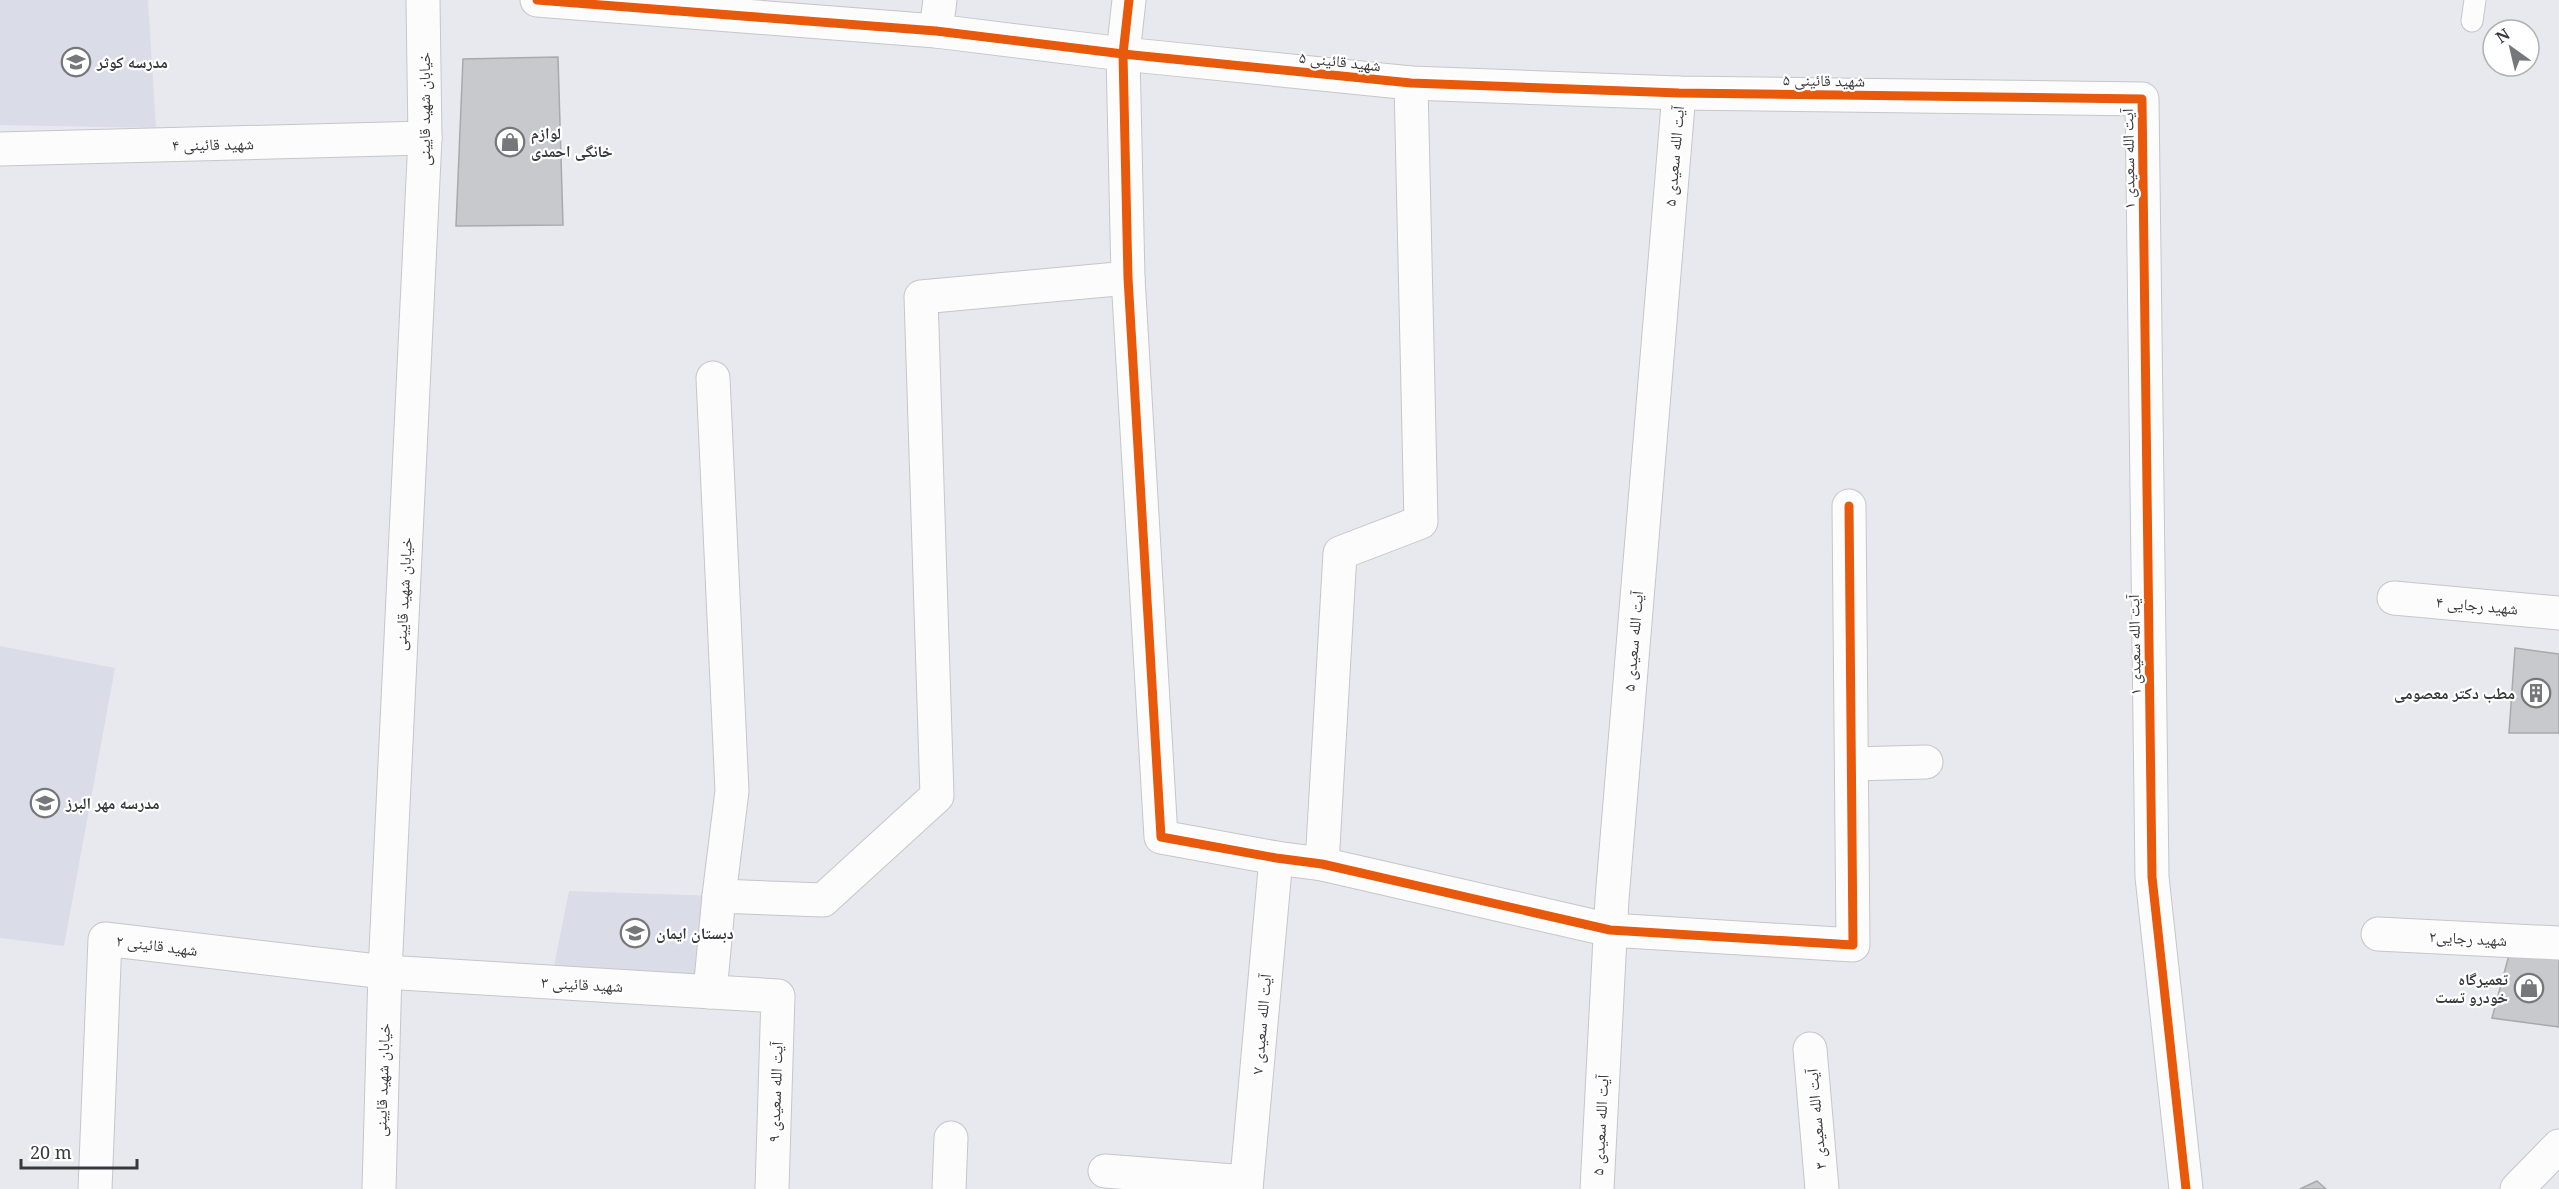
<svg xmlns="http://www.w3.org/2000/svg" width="2559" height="1189" viewBox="0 0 2559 1189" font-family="'Noto Serif','Noto Naskh Arabic',serif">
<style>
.built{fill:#dadde8}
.building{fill:#c8c9cc;stroke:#a8a9ad;stroke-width:1.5}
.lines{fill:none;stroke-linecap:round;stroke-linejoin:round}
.lane-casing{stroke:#c6c6ca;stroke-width:23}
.street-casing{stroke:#c6c6ca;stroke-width:35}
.secondary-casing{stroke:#c6c6ca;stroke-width:35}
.lane{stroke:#fcfcfc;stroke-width:21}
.street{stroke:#fcfcfc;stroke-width:33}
.secondary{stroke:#fcfcfc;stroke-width:33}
.cycleway-casing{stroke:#fff;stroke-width:13}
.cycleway{stroke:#e8590c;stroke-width:9}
.labels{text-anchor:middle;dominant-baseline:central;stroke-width:4.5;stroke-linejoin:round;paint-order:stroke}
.street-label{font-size:16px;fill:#38393c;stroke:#fff}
.poi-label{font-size:16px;font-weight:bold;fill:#38393c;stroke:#fff;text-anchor:start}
</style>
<rect width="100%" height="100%" fill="#e8e9ee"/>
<!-- built -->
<g class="built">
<polygon points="0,0 148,0 156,128 0,125"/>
<polygon points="0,646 115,668 64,946 0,938"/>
<polygon points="569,891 719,896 699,976 553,971"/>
</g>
<!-- building -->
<g class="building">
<polygon points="558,57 563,225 456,226 463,59"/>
<polygon points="2515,648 2559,654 2559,733 2509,733"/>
<polygon points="2509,955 2559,958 2559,1027 2492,1018"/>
<polygon points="2317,1181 2326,1189 2300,1189"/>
</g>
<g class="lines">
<!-- lane casing -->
<g class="lane-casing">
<polyline id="lane" points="2472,21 2475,0"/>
</g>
<!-- street casing -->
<g class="street-casing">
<g id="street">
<polyline points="537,0 936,31 1123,54 1411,83 1679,93 2142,99 2152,877 2186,1189"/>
<polyline points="1129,0 1123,54 1128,278 1161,837 1276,858 1322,864 1610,930 1853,945 1849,506"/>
<polyline points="936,31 940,0"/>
<polyline points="0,149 425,138"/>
<polyline points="713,378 732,791 719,896"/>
<polyline points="2394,598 2559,613"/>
<polyline points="1852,764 1926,762"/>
<polyline points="1322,864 1340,553 1421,522 1411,83"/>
<polyline points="2378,934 2559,943"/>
<polyline points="710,992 719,896 823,900 937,796 921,297 1128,278"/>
<polyline points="1810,1049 1822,1189"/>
<polyline points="1105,1171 1246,1182"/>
<polyline points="95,1189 105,939 385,972 778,996 772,1189"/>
<polyline points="949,1189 951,1138"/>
<polyline points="1246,1189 1276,858"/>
<polyline points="1597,1189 1612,899 1679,93"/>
</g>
</g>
<!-- secondary casing -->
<g class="secondary-casing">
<g id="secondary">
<polyline points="379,1189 385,972 425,138 423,0"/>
<polyline points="2517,1189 2559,1146"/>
</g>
</g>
<!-- lane -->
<use href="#lane" class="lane"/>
<!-- street -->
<use href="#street" class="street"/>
<!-- secondary -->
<use href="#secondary" class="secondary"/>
<!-- cycleway casing -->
<g class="cycleway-casing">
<g id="cycleway">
<polyline points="537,0 936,31 1123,54 1411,83 1679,93 2142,99 2152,877 2186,1189"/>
<polyline points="1129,0 1123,54 1128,278 1161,837 1276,858 1322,864 1610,930 1853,945 1849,506"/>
</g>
</g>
<!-- cycleway -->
<use href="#cycleway" class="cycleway"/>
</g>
<!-- icons -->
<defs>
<g id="school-ring" transform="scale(1.5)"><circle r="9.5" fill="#fff" stroke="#76777a" stroke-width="1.5"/><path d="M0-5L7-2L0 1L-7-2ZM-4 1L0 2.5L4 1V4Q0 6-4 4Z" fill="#76777a"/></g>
<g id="shop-ring" transform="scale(1.5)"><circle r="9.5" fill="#fff" stroke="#76777a" stroke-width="1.5"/><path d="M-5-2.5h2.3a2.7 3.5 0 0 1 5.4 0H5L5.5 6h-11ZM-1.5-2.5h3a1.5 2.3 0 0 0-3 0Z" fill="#76777a"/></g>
<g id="building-ring" transform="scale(1.5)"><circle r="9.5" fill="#fff" stroke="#76777a" stroke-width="1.5"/><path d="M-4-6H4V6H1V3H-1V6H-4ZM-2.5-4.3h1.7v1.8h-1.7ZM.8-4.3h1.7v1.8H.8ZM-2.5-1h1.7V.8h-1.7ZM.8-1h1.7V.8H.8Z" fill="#76777a"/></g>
</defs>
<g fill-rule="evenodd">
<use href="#school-ring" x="76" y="62"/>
<use href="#shop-ring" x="510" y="142"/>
<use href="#building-ring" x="2536" y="693"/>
<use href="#school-ring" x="45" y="803"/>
<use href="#school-ring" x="635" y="933"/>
<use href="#shop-ring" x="2529" y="988"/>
</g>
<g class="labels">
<!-- street labels -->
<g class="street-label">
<text transform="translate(1340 61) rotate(6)">شهید قائینی ۵</text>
<text transform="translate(1824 80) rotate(1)">شهید قائینی ۵</text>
<text transform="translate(424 109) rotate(-90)">خیابان شهید قایینی</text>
<text transform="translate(213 144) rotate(-1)">شهید قائینی ۴</text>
<text transform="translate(1674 156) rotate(-85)">آیت الله سعیدی ۵</text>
<text transform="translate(2128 159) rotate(-91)">آیت الله سعیدی ۱</text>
<text transform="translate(403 594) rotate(-87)">خیابان شهید قایینی</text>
<text transform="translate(2477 605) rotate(5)">شهید رجایی ۴</text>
<text transform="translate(1633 641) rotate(-85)">آیت الله سعیدی ۵</text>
<text transform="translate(2134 645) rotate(-91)">آیت الله سعیدی ۱</text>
<text transform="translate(2468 938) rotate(3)">شهید رجایی۲</text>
<text transform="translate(157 945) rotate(7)">شهید قائینی ۲</text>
<text transform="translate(582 984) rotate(3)">شهید قائینی ۳</text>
<text transform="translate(1261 1024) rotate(-85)">آیت الله سعیدی ۷</text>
<text transform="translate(382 1080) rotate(-88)">خیابان شهید قایینی</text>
<text transform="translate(775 1092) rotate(-88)">آیت الله سعیدی ۹</text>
<text transform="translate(1816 1119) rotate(-95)">آیت الله سعیدی ۳</text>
<text transform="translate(1600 1125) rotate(-87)">آیت الله سعیدی ۵</text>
</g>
<!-- poi labels -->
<g class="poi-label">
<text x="97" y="62">مدرسه کوثر</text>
<text x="531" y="133">لوازم<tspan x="531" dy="18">خانگی احمدی</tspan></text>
<text x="2515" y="693" text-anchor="end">مطب دکتر معصومی</text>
<text x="66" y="803">مدرسه مهر البرز</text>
<text x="656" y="933">دبستان ایمان</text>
<text x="2508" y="979" text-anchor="end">تعمیرگاه<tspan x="2508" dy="18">خودرو تست</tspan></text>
</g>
</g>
<!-- north arrow -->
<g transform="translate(2511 48) rotate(326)"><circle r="28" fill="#ffffff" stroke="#afb0b1" stroke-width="1.5"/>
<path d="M0-4.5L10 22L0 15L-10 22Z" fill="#76777a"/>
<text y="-9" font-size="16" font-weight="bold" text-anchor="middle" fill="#38393c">N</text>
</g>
<!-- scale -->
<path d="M21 1159v9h116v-9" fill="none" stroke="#38393c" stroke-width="3"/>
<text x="30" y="1159" font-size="18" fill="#38393c" stroke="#ffffff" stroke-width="4.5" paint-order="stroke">20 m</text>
</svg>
